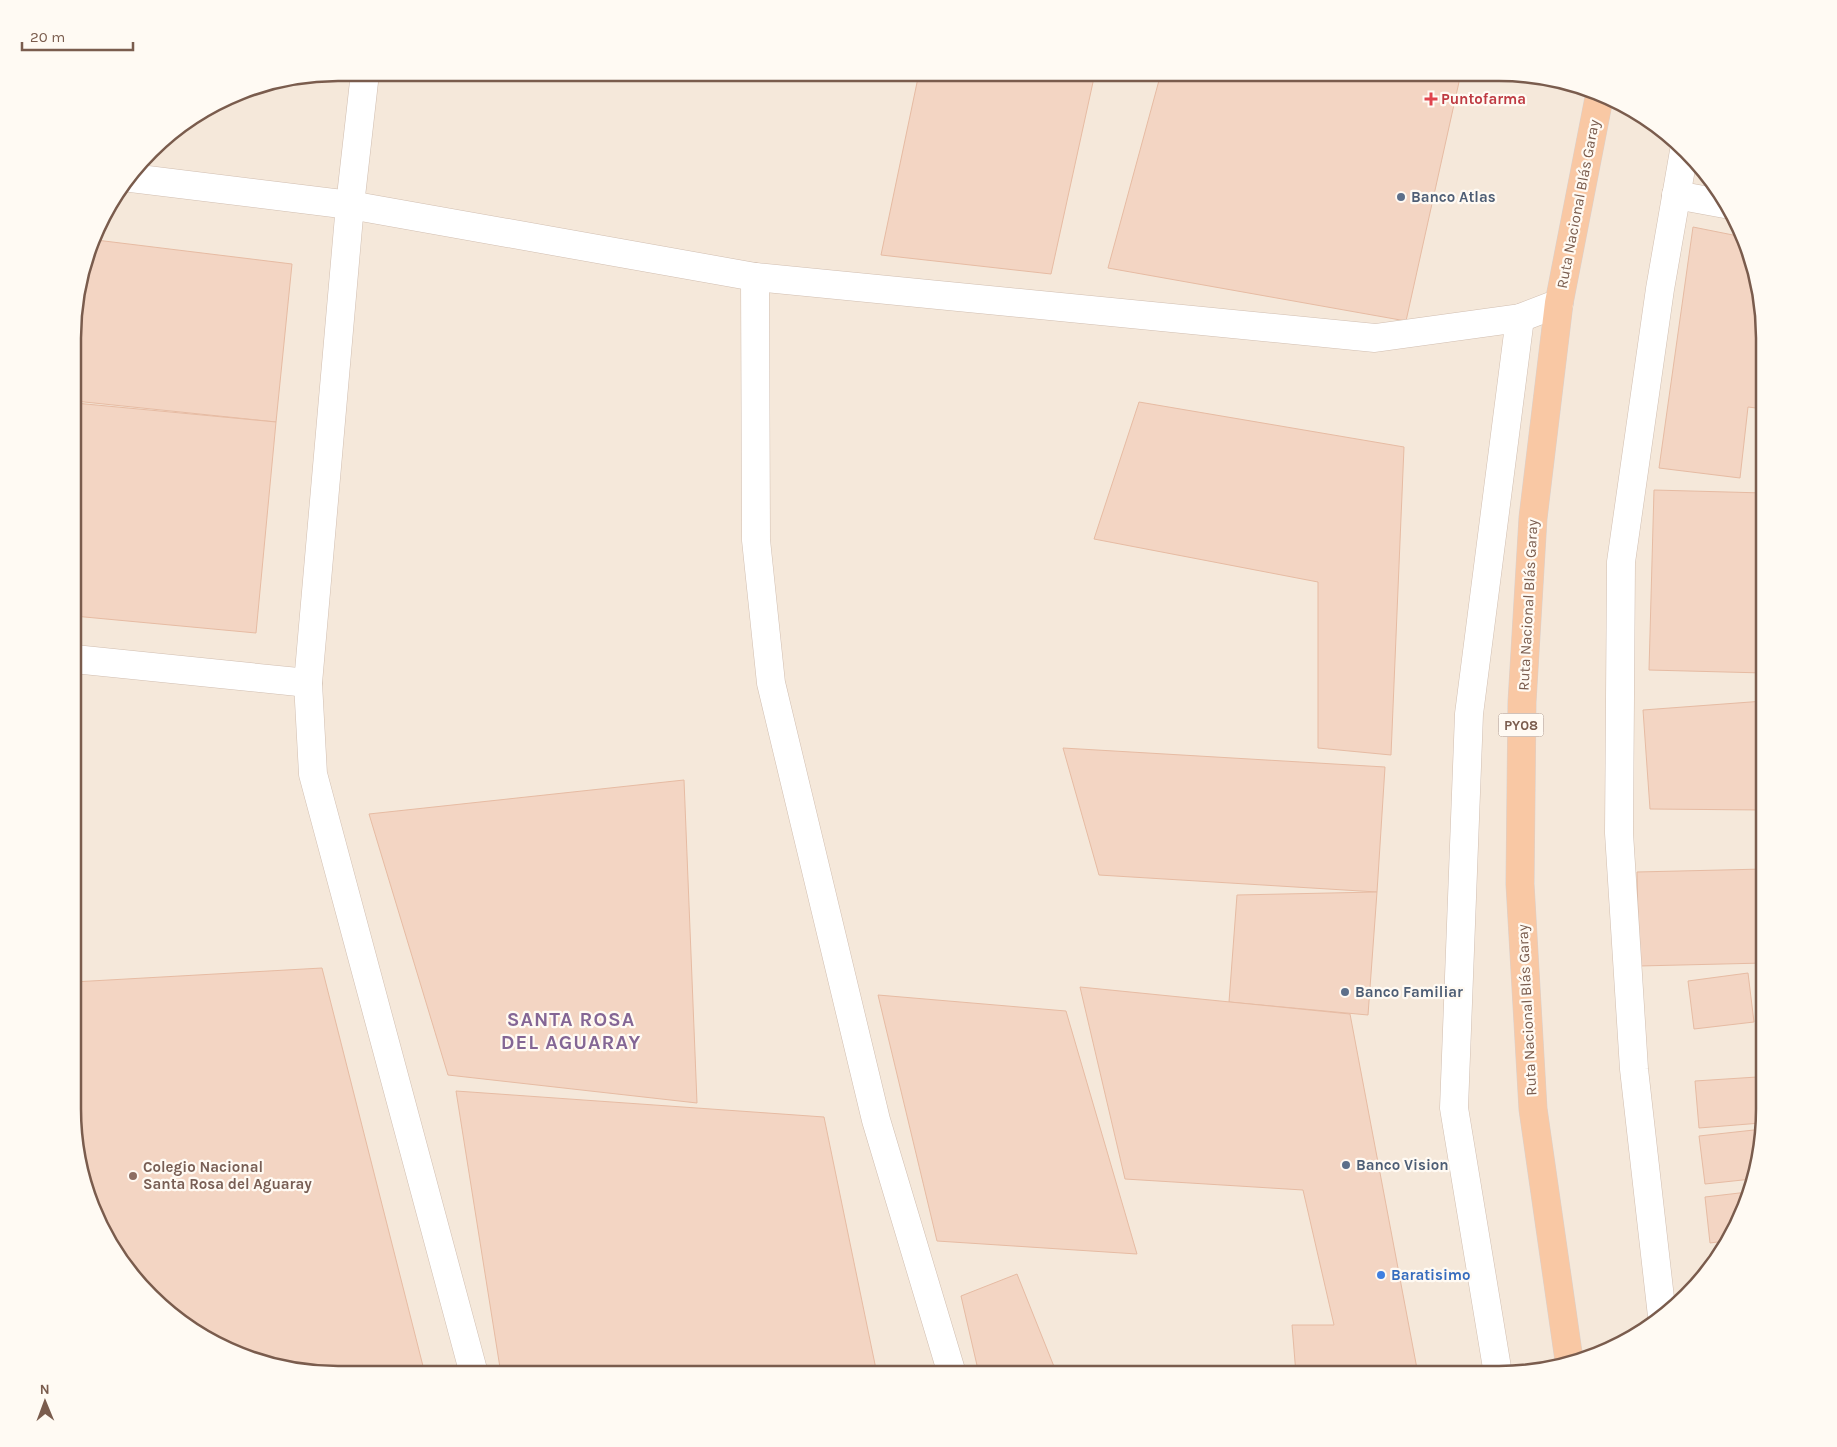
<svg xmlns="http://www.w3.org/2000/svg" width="1837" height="1447" viewBox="0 0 1837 1447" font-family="Karla,sans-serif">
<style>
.residential{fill:#f5e8da}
.building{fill:#f3d5c3;stroke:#e6bba3}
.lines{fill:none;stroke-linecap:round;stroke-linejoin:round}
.minor-casing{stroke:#d1beb0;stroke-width:29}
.trunk-casing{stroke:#dad1cd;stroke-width:29}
.minor{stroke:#fff;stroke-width:28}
.trunk{stroke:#f9c8a4;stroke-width:28}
.health-dot{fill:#e0444e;stroke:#fffaf3;stroke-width:2}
.service-dot{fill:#5c6f8a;stroke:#fffaf3;stroke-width:2}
.education-dot{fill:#8d6e63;stroke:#fffaf3;stroke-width:2}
.shop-dot{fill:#3f7fe0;stroke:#fffaf3;stroke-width:2}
.labels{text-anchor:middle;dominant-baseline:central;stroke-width:4.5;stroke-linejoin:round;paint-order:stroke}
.shield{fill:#fffaf3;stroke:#a28b7f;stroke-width:1}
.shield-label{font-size:14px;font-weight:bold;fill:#7a5c4d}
.health-label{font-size:15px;font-weight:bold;fill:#be3a42;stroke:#fffaf3;text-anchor:start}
.service-label{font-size:15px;font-weight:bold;fill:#4e5e75;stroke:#fffaf3;text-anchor:start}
.street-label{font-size:15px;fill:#7a5c4d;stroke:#fffaf3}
.education-label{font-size:15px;font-weight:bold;fill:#785e54;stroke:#fffaf3;text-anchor:start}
.shop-label{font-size:15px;font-weight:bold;fill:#366cbe;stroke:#fffaf3;text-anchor:start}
.district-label{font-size:20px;font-weight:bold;letter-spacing:1px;fill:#846695;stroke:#fffaf3}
.rim{fill:none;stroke:#7a5c4d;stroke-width:2.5}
</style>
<rect width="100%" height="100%" fill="#fdf6ec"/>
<!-- residential -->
<polygon class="residential" points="338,73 1516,73 1601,93 1674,139 1737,221 1759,286 1764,338 1764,1126 1744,1211 1698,1284 1647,1330 1601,1354 1499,1374 321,1374 236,1354 163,1308 100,1227 73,1127 75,303 108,206 163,138 252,87"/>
<!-- building -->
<g class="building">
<polygon points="919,73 1095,73 1051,274 881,255"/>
<polygon points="1161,73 1461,73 1406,321 1108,268"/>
<polygon points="1693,227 1743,237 1759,286 1764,338 1764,409 1748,407 1740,478 1659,468"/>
<polygon points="96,240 292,264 276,422 75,401 75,303"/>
<polygon points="1139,402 1404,447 1391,755 1318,748 1318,582 1094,539"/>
<polygon points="75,403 276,422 256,633 74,616"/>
<polygon points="1654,490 1764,493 1764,673 1649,670"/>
<polygon points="1764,701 1764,810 1650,809 1643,710"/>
<polygon points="1063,748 1385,767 1377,892 1099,875"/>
<polygon points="684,780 697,1103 448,1075 369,814"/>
<polygon points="1764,869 1764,963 1639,966 1637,872"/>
<polygon points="1377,892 1368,1015 1229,1002 1237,895"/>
<polygon points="322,968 425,1374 321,1374 236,1354 163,1308 100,1227 73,1127 73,982"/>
<polygon points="1748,973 1754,1022 1694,1029 1688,981"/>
<polygon points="1080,987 1350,1014 1418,1374 1296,1374 1292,1325 1334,1325 1303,1190 1125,1179"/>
<polygon points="878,995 1066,1011 1137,1254 937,1241"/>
<polygon points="1757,1077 1761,1123 1699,1128 1695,1081"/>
<polygon points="456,1091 824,1117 877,1374 501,1374"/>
<polygon points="1763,1129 1752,1179 1705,1184 1699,1136"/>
<polygon points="1748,1192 1744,1211 1725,1241 1710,1243 1705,1197"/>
<polygon points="1017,1274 1057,1374 979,1374 961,1296"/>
</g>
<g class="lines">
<!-- minor casing -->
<g class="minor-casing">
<g id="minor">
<polyline points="365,73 350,205 308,683 313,774 474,1374"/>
<polyline points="131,178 350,205 755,277 1375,338 1520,318 1559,303"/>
<polyline points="1676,195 1725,204"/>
<polyline points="755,277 756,540 771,683 876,1120 952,1374"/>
<polyline points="74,659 308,683"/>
<polyline points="1662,1316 1634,1069 1619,833 1621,562 1660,289 1684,151"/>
<polyline points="1498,1374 1454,1108 1469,714 1520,318"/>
</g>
</g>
<!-- trunk casing -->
<g class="trunk-casing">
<polyline id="trunk" points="1569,1360 1533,1109 1520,884 1522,702 1533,518 1559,303 1600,93"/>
</g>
<!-- minor -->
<use href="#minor" class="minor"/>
<!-- trunk -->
<use href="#trunk" class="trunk"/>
</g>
<!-- markers -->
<path class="health-dot" d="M1428.5 91.5h5v5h5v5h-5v5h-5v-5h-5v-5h5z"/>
<g class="service-dot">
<circle cx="1401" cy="197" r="5"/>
<circle cx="1345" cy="992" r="5"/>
<circle cx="1346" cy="1165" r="5"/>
</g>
<circle class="education-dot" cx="133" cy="1176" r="5"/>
<circle class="shop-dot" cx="1381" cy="1275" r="5"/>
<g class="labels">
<!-- shield labels -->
<rect class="shield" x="1498.5" y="713.5" width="45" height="23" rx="4"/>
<g class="shield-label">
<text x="1521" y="725">PY08</text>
</g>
<!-- health labels -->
<g class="health-label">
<text x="1441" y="99">Puntofarma</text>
</g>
<!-- service labels -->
<g class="service-label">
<text x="1411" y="197">Banco Atlas</text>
<text x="1355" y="992">Banco Familiar</text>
<text x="1356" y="1165">Banco Vision</text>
</g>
<!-- street labels -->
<g class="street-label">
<text transform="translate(1578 204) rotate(-79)">Ruta Nacional Blás Garay</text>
<text transform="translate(1528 605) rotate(-87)">Ruta Nacional Blás Garay</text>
<text transform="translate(1527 1010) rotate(-93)">Ruta Nacional Blás Garay</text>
</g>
<!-- education labels -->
<g class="education-label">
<text x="143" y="1167">Colegio Nacional<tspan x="143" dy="17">Santa Rosa del Aguaray</tspan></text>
</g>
<!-- shop labels -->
<g class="shop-label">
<text x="1391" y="1275">Baratisimo</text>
</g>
<!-- district labels -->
<g class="district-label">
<text x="571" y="1019">SANTA ROSA<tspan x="571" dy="23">DEL AGUARAY</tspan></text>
</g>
</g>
<!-- crop -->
<path d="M0 0H1837V1447H0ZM338 81H1499A257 257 0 0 1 1756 338V1109A257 257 0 0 1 1499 1366H338A257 257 0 0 1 81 1109V338A257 257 0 0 1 338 81Z" fill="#fffaf3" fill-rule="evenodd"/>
<path class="rim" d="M338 81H1499A257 257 0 0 1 1756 338V1109A257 257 0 0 1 1499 1366H338A257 257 0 0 1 81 1109V338A257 257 0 0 1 338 81Z"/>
<!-- north arrow -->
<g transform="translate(45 1402) rotate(359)" stroke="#fffaf3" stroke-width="4" paint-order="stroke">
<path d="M0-4L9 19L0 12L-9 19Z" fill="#7a5c4d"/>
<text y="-8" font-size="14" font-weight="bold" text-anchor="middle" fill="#7a5c4d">N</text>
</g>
<!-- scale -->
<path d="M22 42v8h111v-8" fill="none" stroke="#7a5c4d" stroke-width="2.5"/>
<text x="30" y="42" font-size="15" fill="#7a5c4d" stroke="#fffaf3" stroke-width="4" paint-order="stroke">20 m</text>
</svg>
